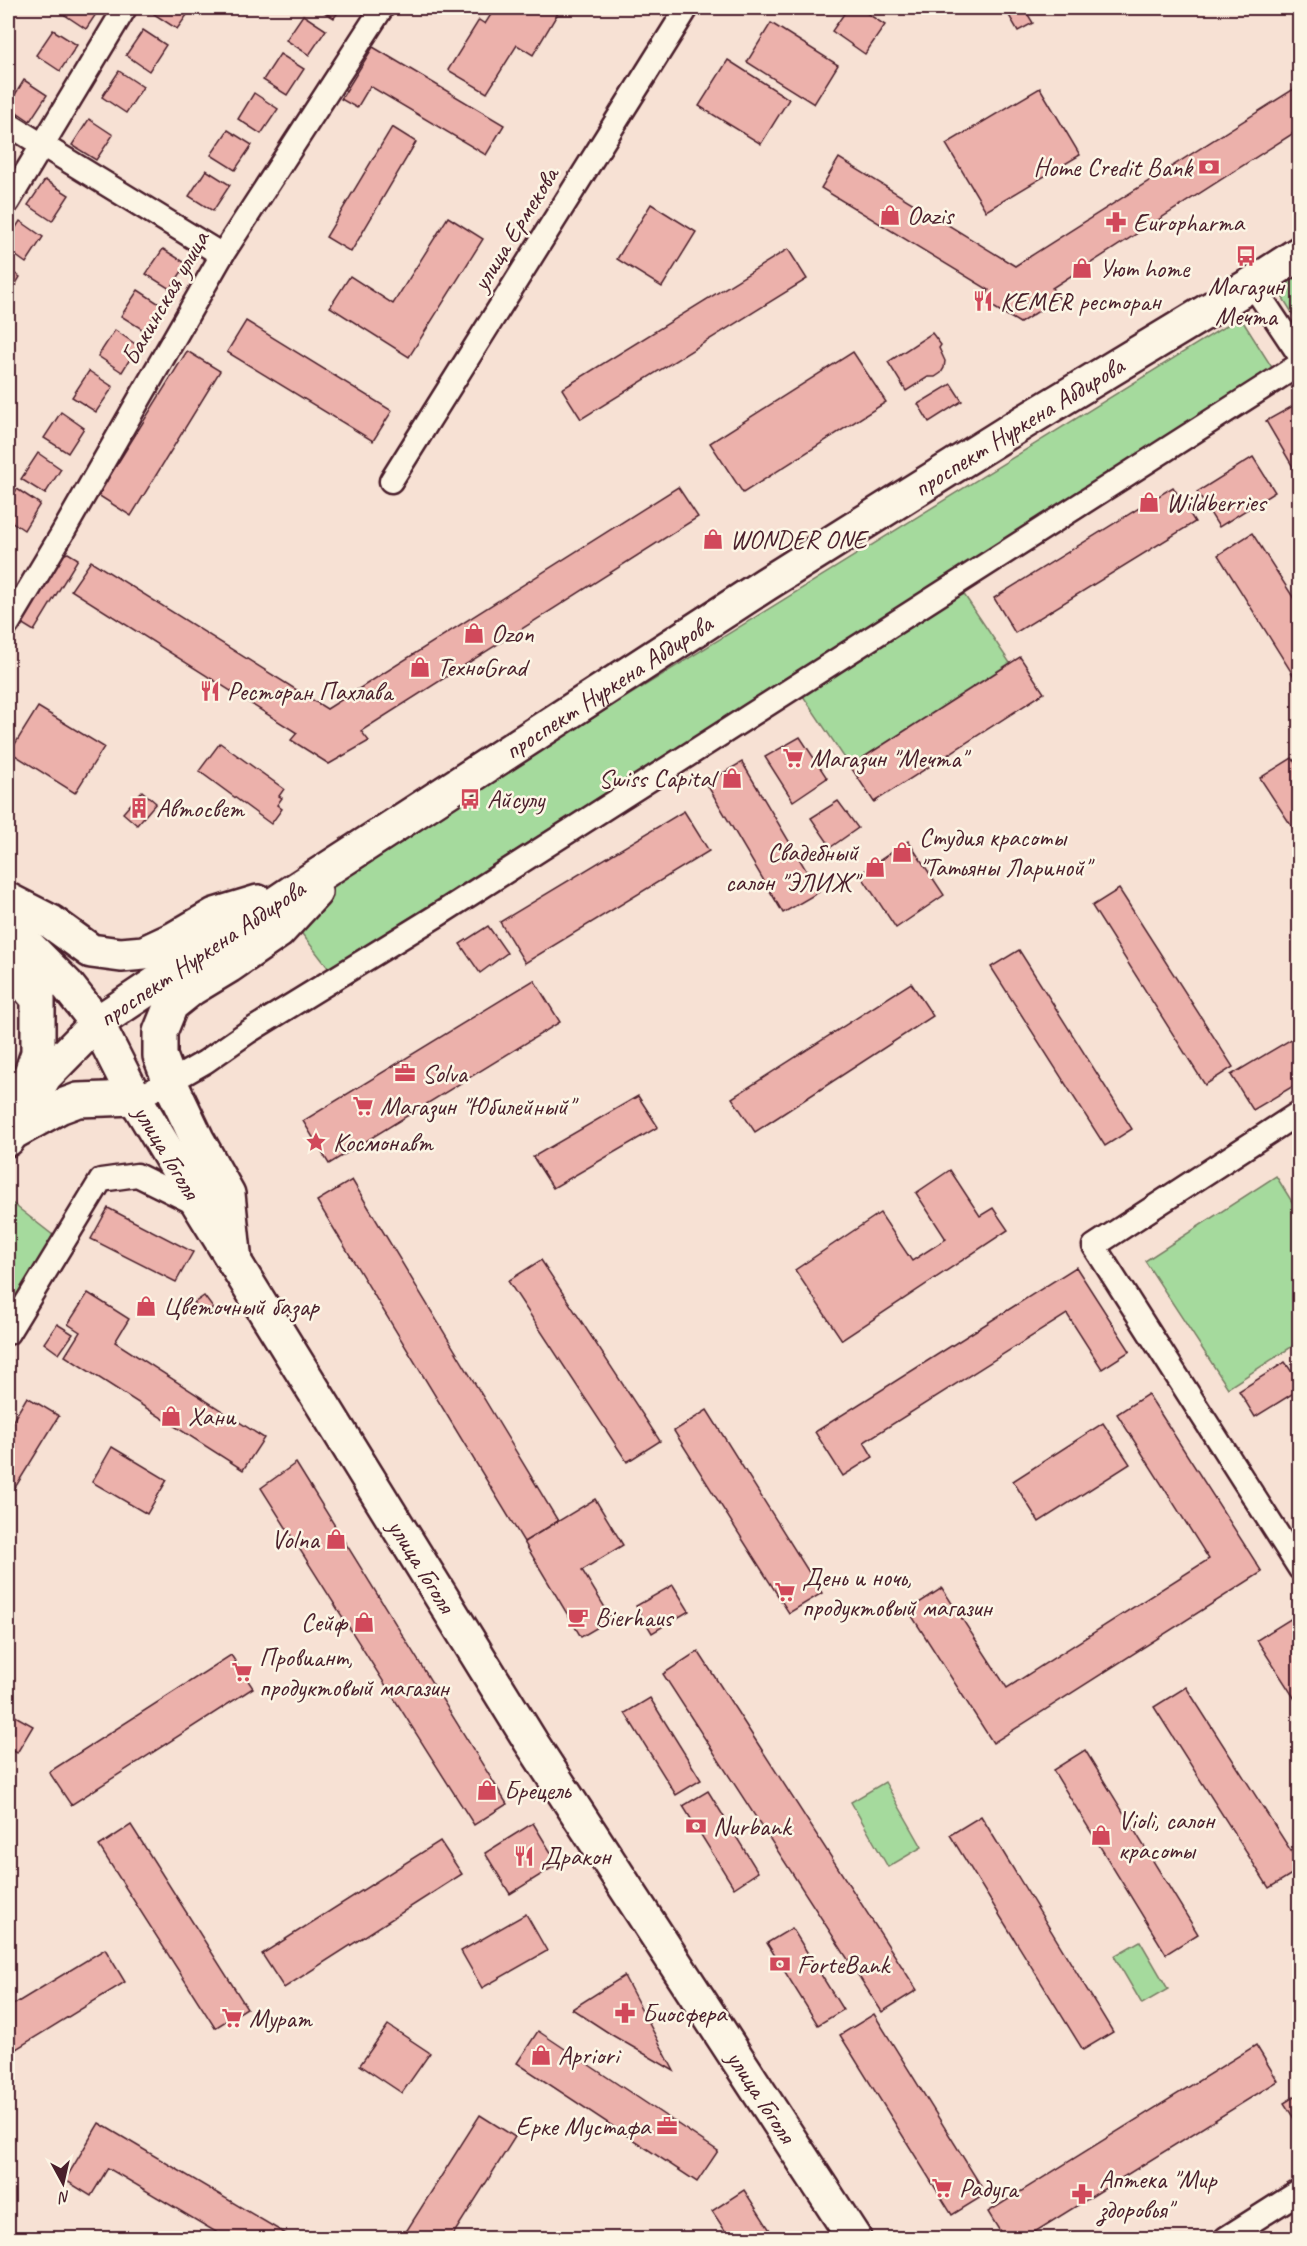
<svg xmlns="http://www.w3.org/2000/svg" width="1307" height="2246" viewBox="0 0 1307 2246" font-family="Caveat,sans-serif">
<style>
.green{fill:#a5da9d;stroke:#787c64;stroke-width:1.5}
.building{fill:#ecb1ab;stroke:#4a1f2b;stroke-width:1.5}
.lines{fill:none;stroke-linecap:round;stroke-linejoin:round}
.street-casing{stroke:#4a1f2b;stroke-width:27}
.secondary-casing{stroke:#4a1f2b;stroke-width:38}
.highway-casing{stroke:#4a1f2b;stroke-width:38}
.street{stroke:#fcf5e5;stroke-width:22}
.secondary{stroke:#fcf5e5;stroke-width:33}
.highway{stroke:#fcf5e5;stroke-width:33}
.labels{text-anchor:middle;dominant-baseline:central;stroke-width:5;stroke-linejoin:round;paint-order:stroke}
.poi-label{font-size:26px;fill:#4a1f2b;stroke:#fcf5e5;text-anchor:start}
.street-label{font-size:26px;fill:#4a1f2b;stroke:#fcf5e5}
</style>
<rect width="100%" height="100%" fill="#f7e1d4"/>
<filter id="ink" filterUnits="userSpaceOnUse"><feTurbulence type="fractalNoise" baseFrequency=".0167" numOctaves="2"/><feDisplacementMap in="SourceGraphic" scale="12" xChannelSelector="R" yChannelSelector="G"/><feConvolveMatrix kernelMatrix="1 2 1 2 8 2 1 2 1" color-interpolation-filters="sRGB"/></filter>
<g filter="url(#ink)">
<!-- green -->
<g class="green">
<polygon points="1299,276 1299,324 1278,290"/>
<polygon points="1240,317 1273,369 329,969 296,926 347,870"/>
<polygon points="963,593 1010,663 850,766 801,693"/>
<polygon points="1276,1176 1299,1213 1299,1342 1228,1388 1145,1261"/>
<polygon points="8,1200 54,1236 8,1310"/>
<polygon points="885,1782 922,1847 888,1867 851,1802"/>
<polygon points="1140,1941 1168,1989 1142,2004 1114,1956"/>
</g>
<!-- building -->
<g class="building">
<polygon points="66,8 100,8 86,29 62,13"/>
<polygon points="158,8 192,8 177,29 154,14"/>
<polygon points="317,8 341,8 334,18"/>
<polygon points="495,8 561,8 533,55 517,45 487,93 448,70 479,20 485,24"/>
<polygon points="848,8 859,8 885,25 865,54 832,31"/>
<polygon points="1014,8 1024,8 1033,23 1018,31 1007,12"/>
<polygon points="303,15 326,30 309,55 286,40"/>
<polygon points="771,23 838,65 814,104 747,62"/>
<polygon points="53,30 77,45 60,71 36,55"/>
<polygon points="143,30 166,45 149,71 126,55"/>
<polygon points="373,47 504,125 486,155 370,86 357,108 341,99"/>
<polygon points="280,54 304,69 287,95 263,80"/>
<polygon points="728,60 789,99 761,144 699,106"/>
<polygon points="119,71 143,87 126,113 102,97"/>
<polygon points="24,80 47,95 30,121 8,106"/>
<polygon points="1300,85 1300,129 1052,288 1059,298 1020,323 983,301 989,290 821,188 839,158 1015,266"/>
<polygon points="1040,88 1080,155 986,211 946,144"/>
<polygon points="254,93 278,109 261,134 238,119"/>
<polygon points="89,119 113,135 96,160 72,145"/>
<polygon points="392,127 416,142 351,252 326,237"/>
<polygon points="228,130 252,145 235,170 211,155"/>
<polygon points="206,170 230,185 213,211 189,196"/>
<polygon points="45,180 69,195 52,221 28,205"/>
<polygon points="651,204 696,232 662,287 617,259"/>
<polygon points="448,217 483,239 409,357 330,307 350,276 393,304"/>
<polygon points="20,221 43,237 26,263 8,250 8,240"/>
<polygon points="163,249 187,264 170,289 146,274"/>
<polygon points="788,249 807,279 581,419 562,389"/>
<polygon points="8,269 20,277 8,297"/>
<polygon points="138,290 161,305 145,331 121,316"/>
<polygon points="246,321 392,411 373,441 227,352"/>
<polygon points="115,330 138,346 122,372 98,356"/>
<polygon points="932,333 941,345 939,348 945,361 944,368 941,373 935,377 928,377 906,391 888,362"/>
<polygon points="187,351 220,371 131,516 98,495"/>
<polygon points="853,352 886,402 743,493 710,443"/>
<polygon points="89,371 113,387 96,412 72,397"/>
<polygon points="951,384 962,401 929,422 918,404"/>
<polygon points="1300,402 1300,479 1266,421"/>
<polygon points="61,412 84,428 68,453 44,438"/>
<polygon points="38,453 61,469 45,494 21,479"/>
<polygon points="1253,457 1275,492 1219,527 1197,492"/>
<polygon points="678,487 698,517 361,731 369,741 329,764 291,740 297,733 71,590 91,561 327,709"/>
<polygon points="1173,487 1195,522 1015,633 994,598"/>
<polygon points="17,489 40,504 24,530 8,519 8,503"/>
<polygon points="1252,533 1300,608 1300,686 1218,555"/>
<polygon points="68,553 78,559 34,631 16,620 62,555"/>
<polygon points="1020,657 1044,693 874,802 850,766"/>
<polygon points="38,707 104,747 75,793 10,752"/>
<polygon points="800,737 827,778 793,801 765,757"/>
<polygon points="220,743 284,789 279,796 282,798 277,805 282,809 271,824 199,771"/>
<polygon points="1292,758 1300,770 1300,839 1260,778"/>
<polygon points="742,762 819,892 783,913 706,783"/>
<polygon points="142,791 156,803 137,825 123,813"/>
<polygon points="838,801 858,828 831,847 811,818"/>
<polygon points="684,811 709,851 525,963 500,922"/>
<polygon points="908,841 944,895 896,928 860,874"/>
<polygon points="1119,889 1233,1067 1205,1085 1092,906"/>
<polygon points="488,926 507,953 480,973 460,944"/>
<polygon points="1019,950 1132,1129 1105,1146 991,967"/>
<polygon points="534,980 560,1022 329,1164 303,1121"/>
<polygon points="911,983 933,1016 755,1132 732,1098"/>
<polygon points="1300,1034 1300,1082 1253,1110 1231,1075"/>
<polygon points="638,1096 658,1127 553,1188 533,1157"/>
<polygon points="950,1170 980,1216 993,1208 1008,1230 842,1340 795,1270 880,1213 912,1261 946,1239 916,1193"/>
<polygon points="352,1180 558,1521 524,1542 317,1201"/>
<polygon points="108,1208 193,1252 176,1282 91,1239"/>
<polygon points="541,1260 660,1441 627,1462 508,1281"/>
<polygon points="1076,1267 1130,1351 1102,1369 1067,1314 864,1442 873,1457 843,1476 815,1432"/>
<polygon points="88,1293 129,1319 115,1342 264,1438 243,1470 65,1356 80,1332 68,1324"/>
<polygon points="204,1296 213,1308 204,1315 194,1303"/>
<polygon points="57,1324 73,1334 59,1354 44,1343"/>
<polygon points="1285,1362 1300,1384 1300,1389 1255,1417 1239,1391"/>
<polygon points="1148,1394 1262,1572 993,1743 908,1610 942,1588 1007,1688 1209,1559 1117,1414"/>
<polygon points="27,1397 59,1416 8,1499 8,1429"/>
<polygon points="707,1410 822,1593 789,1613 674,1431"/>
<polygon points="1103,1423 1130,1464 1039,1522 1013,1481"/>
<polygon points="112,1447 167,1480 147,1514 92,1482"/>
<polygon points="296,1463 507,1804 474,1825 261,1488"/>
<polygon points="595,1499 623,1545 582,1570 612,1619 581,1637 524,1542"/>
<polygon points="673,1585 689,1611 652,1633 636,1606"/>
<polygon points="1292,1618 1300,1631 1300,1707 1257,1640"/>
<polygon points="698,1651 917,1990 882,2012 663,1674"/>
<polygon points="231,1655 253,1688 71,1805 49,1772"/>
<polygon points="1186,1687 1300,1865 1300,1869 1269,1888 1154,1707"/>
<polygon points="650,1698 701,1780 676,1795 625,1713"/>
<polygon points="8,1712 33,1726 17,1753 8,1748"/>
<polygon points="1085,1750 1198,1934 1166,1954 1053,1770"/>
<polygon points="708,1791 758,1872 734,1888 683,1806"/>
<polygon points="981,1816 1113,2032 1083,2050 950,1835"/>
<polygon points="533,1823 558,1864 510,1894 485,1853"/>
<polygon points="131,1825 247,2008 215,2028 99,1846"/>
<polygon points="440,1841 462,1874 284,1988 262,1954"/>
<polygon points="526,1914 547,1951 482,1988 461,1951"/>
<polygon points="792,1928 843,2010 818,2025 767,1943"/>
<polygon points="105,1949 125,1982 8,2054 8,2008"/>
<polygon points="624,1976 674,2071 612,2035 572,2009"/>
<polygon points="874,2014 986,2194 952,2215 840,2035"/>
<polygon points="388,2025 430,2053 402,2093 360,2065"/>
<polygon points="538,2031 718,2151 697,2182 517,2063"/>
<polygon points="1256,2045 1278,2081 1025,2238 1004,2238 988,2212"/>
<polygon points="1300,2093 1300,2128 1284,2103"/>
<polygon points="480,2115 515,2137 451,2238 402,2238"/>
<polygon points="99,2123 291,2237 290,2238 226,2238 108,2168 91,2196 65,2180"/>
<polygon points="744,2190 775,2238 730,2238 712,2211"/>
</g>
<g class="lines">
<!-- street casing -->
<g class="street-casing">
<g id="street">
<polyline points="8,124 222,255"/>
<polyline points="8,202 125,8"/>
<polyline points="1252,284 1300,356"/>
<polyline points="391,481 687,8"/>
<polyline points="8,624 62,534 222,255 382,8"/>
<polyline points="135,1098 170,1082 205,1062 248,1032 438,915 1300,364"/>
<polyline points="1300,1112 1094,1246 1300,1569"/>
<polyline points="8,1333 101,1180 137,1175 200,1206"/>
<polyline points="1226,2238 1300,2191"/>
</g>
</g>
<!-- secondary casing -->
<g class="secondary-casing">
<g id="secondary">
<polyline points="8,900 51,922 91,951 121,955 144,953 174,939 215,915 258,902"/>
<polyline points="8,964 38,999 38,1053 24,1093"/>
<polyline points="12,1133 59,1107 78,1100 135,1098"/>
<path id="s1" d="M8,1139L45,1076L97,1023L294,891L766,584L1024,422L1252,284L1300,253"/>
<polyline points="235,1263 228,1194 197,1139 170,1082 160,1056 160,1032 171,1005 191,989 229,966 278,932 315,892"/>
</g>
</g>
<!-- highway casing -->
<g class="highway-casing">
<g id="highway">
<path id="s2" d="M8,930L27,945L67,985L97,1023L135,1098L200,1206L531,1742L854,2238"/>
</g>
</g>
<!-- street -->
<use href="#street" class="street"/>
<!-- secondary -->
<use href="#secondary" class="secondary"/>
<!-- highway -->
<use href="#highway" class="highway"/>
</g>
</g>
<!-- icons -->
<defs>
<g id="bank-bare" transform="scale(1.62)"><path d="M-6-4H6V4H-6ZM0-2.3a2.3 2.3 0 1 0 0 4.6a2.3 2.3 0 1 0 0-4.6Z" fill="#d1495b" stroke="#fcf5e5" stroke-width="2.5" paint-order="stroke"/></g>
<g id="shop-bare" transform="scale(1.62)"><path d="M-5-2.5h2.3a2.7 3.5 0 0 1 5.4 0H5L5.5 6h-11ZM-1.5-2.5h3a1.5 2.3 0 0 0-3 0Z" fill="#d1495b" stroke="#fcf5e5" stroke-width="2.5" paint-order="stroke"/></g>
<g id="pharmacy-bare" transform="scale(1.62)"><path d="M-2-6h4v4h4v4h-4v4h-4v-4h-4v-4h4Z" fill="#d1495b" stroke="#fcf5e5" stroke-width="2.5" paint-order="stroke"/></g>
<g id="bus-bare" transform="scale(1.62)"><path d="M-5-6H5V4H4V6H2V4H-2V6H-4V4H-5ZM-3.5-4V0h7V-4ZM-3.5 1.2v1.5H-2V1.2ZM2 1.2v1.5H3.5V1.2Z" fill="#d1495b" stroke="#fcf5e5" stroke-width="2.5" paint-order="stroke"/></g>
<g id="restaurant-bare" transform="scale(1.62)"><path d="M-5-6h1v4h1v-4h1v4h1v-4h1v5L-1.5 .5V6h-2V.5L-5-1ZM5-6V6H3V1.5H1.5Q1.5-4 5-6Z" fill="#d1495b" stroke="#fcf5e5" stroke-width="2.5" paint-order="stroke"/></g>
<g id="supermarket-bare" transform="scale(1.62)"><path d="M-6-5.5h2.5l.6 2H6L4.5 2H-2.5L-4.4-4H-6ZM-1.5 3.2a1.3 1.3 0 1 0 .1 0ZM3 3.2a1.3 1.3 0 1 0 .1 0Z" fill="#d1495b" stroke="#fcf5e5" stroke-width="2.5" paint-order="stroke"/></g>
<g id="building-bare" transform="scale(1.62)"><path d="M-4-6H4V6H1V3H-1V6H-4ZM-2.5-4.3h1.7v1.8h-1.7ZM.8-4.3h1.7v1.8H.8ZM-2.5-1h1.7V.8h-1.7ZM.8-1h1.7V.8H.8Z" fill="#d1495b" stroke="#fcf5e5" stroke-width="2.5" paint-order="stroke"/></g>
<g id="office-bare" transform="scale(1.62)"><path d="M-6-3h4V-5.5h4V-3h4V5H-6ZM-1-4.5V-3h2v-1.5ZM-6 0V1H6V0Z" fill="#d1495b" stroke="#fcf5e5" stroke-width="2.5" paint-order="stroke"/></g>
<g id="sight-bare" transform="scale(1.62)"><path d="M0-6L1.8-2.2L6-1.7L2.9 1.2L3.7 5.4L0 3.3L-3.7 5.4L-2.9 1.2L-6-1.7L-1.8-2.2Z" fill="#d1495b" stroke="#fcf5e5" stroke-width="2.5" paint-order="stroke"/></g>
<g id="cafe-bare" transform="scale(1.62)"><path d="M-5.5-4.5H6V0H3Q3 3.5 0 3.5H-2.5Q-5.5 3.5-5.5 0ZM3-3.2v2h1.7v-2ZM-6 4.5H4V6H-6Z" fill="#d1495b" stroke="#fcf5e5" stroke-width="2.5" paint-order="stroke"/></g>
</defs>
<g fill-rule="evenodd">
<use href="#bank-bare" x="1209" y="167"/>
<use href="#shop-bare" x="890" y="215"/>
<use href="#pharmacy-bare" x="1116" y="222"/>
<use href="#bus-bare" x="1246" y="256"/>
<use href="#shop-bare" x="1082" y="268"/>
<use href="#restaurant-bare" x="983" y="301"/>
<use href="#shop-bare" x="1149" y="502"/>
<use href="#shop-bare" x="713" y="539"/>
<use href="#shop-bare" x="474" y="633"/>
<use href="#shop-bare" x="420" y="667"/>
<use href="#restaurant-bare" x="210" y="691"/>
<use href="#supermarket-bare" x="793" y="758"/>
<use href="#shop-bare" x="732" y="778"/>
<use href="#bus-bare" x="470" y="799"/>
<use href="#building-bare" x="139" y="808"/>
<use href="#shop-bare" x="902" y="852"/>
<use href="#shop-bare" x="875" y="867"/>
<use href="#office-bare" x="405" y="1073"/>
<use href="#supermarket-bare" x="363" y="1106"/>
<use href="#sight-bare" x="316" y="1142"/>
<use href="#shop-bare" x="146" y="1306"/>
<use href="#shop-bare" x="171" y="1416"/>
<use href="#shop-bare" x="336" y="1539"/>
<use href="#supermarket-bare" x="785" y="1592"/>
<use href="#cafe-bare" x="578" y="1617"/>
<use href="#shop-bare" x="364" y="1622"/>
<use href="#supermarket-bare" x="242" y="1672"/>
<use href="#shop-bare" x="487" y="1790"/>
<use href="#bank-bare" x="696" y="1826"/>
<use href="#shop-bare" x="1101" y="1835"/>
<use href="#restaurant-bare" x="524" y="1856"/>
<use href="#bank-bare" x="780" y="1964"/>
<use href="#pharmacy-bare" x="625" y="2013"/>
<use href="#supermarket-bare" x="232" y="2018"/>
<use href="#shop-bare" x="541" y="2055"/>
<use href="#office-bare" x="667" y="2126"/>
<use href="#supermarket-bare" x="942" y="2188"/>
<use href="#pharmacy-bare" x="1082" y="2194"/>
</g>
<g class="labels">
<!-- poi labels -->
<g class="poi-label">
<text x="1192" y="167" text-anchor="end">Home Credit Bank</text>
<text x="907" y="215">Oazis</text>
<text x="1133" y="222">Europharma</text>
<text x="1099" y="268">Уют home</text>
<text x="1246" y="286" text-anchor="middle">Магазин<tspan x="1246" dy="30">Мечта</tspan></text>
<text x="1000" y="301">KEMER ресторан</text>
<text x="1166" y="502">Wildberries</text>
<text x="730" y="539">WONDER ONE</text>
<text x="491" y="633">Ozon</text>
<text x="437" y="667">ТехноGrad</text>
<text x="227" y="691">Ресторан Пахлава</text>
<text x="810" y="758">Магазин "Мечта"</text>
<text x="715" y="778" text-anchor="end">Swiss Capital</text>
<text x="487" y="799">Айсулу</text>
<text x="156" y="808">Автосвет</text>
<text x="919" y="837">Студия красоты<tspan x="919" dy="30">"Татьяны Лариной"</tspan></text>
<text x="858" y="852" text-anchor="end">Свадебный<tspan x="858" dy="30">салон "ЭЛИЖ"</tspan></text>
<text x="422" y="1073">Solva</text>
<text x="380" y="1106">Магазин "Юбилейный"</text>
<text x="333" y="1142">Космонавт</text>
<text x="163" y="1306">Цветочный базар</text>
<text x="188" y="1416">Хани</text>
<text x="319" y="1539" text-anchor="end">Volna</text>
<text x="802" y="1577">День и ночь,<tspan x="802" dy="30">продуктовый магазин</tspan></text>
<text x="595" y="1617">Bierhaus</text>
<text x="347" y="1622" text-anchor="end">Сейф</text>
<text x="259" y="1657">Провиант,<tspan x="259" dy="30">продуктовый магазин</tspan></text>
<text x="504" y="1790">Брецель</text>
<text x="1118" y="1820">Violi, салон<tspan x="1118" dy="30">красоты</tspan></text>
<text x="713" y="1826">Nurbank</text>
<text x="541" y="1856">Дракон</text>
<text x="797" y="1964">ForteBank</text>
<text x="642" y="2013">Биосфера</text>
<text x="249" y="2018">Мурат</text>
<text x="558" y="2055">Apriori</text>
<text x="650" y="2126" text-anchor="end">Ерке Мустафа</text>
<text x="1099" y="2179">Аптека "Мир<tspan x="1099" dy="30">здоровья"</tspan></text>
<text x="959" y="2188">Радуга</text>
</g>
<!-- street labels -->
<g class="street-label">
<text transform="translate(515 229) rotate(-58)">улица Ермекова</text>
<text transform="translate(165 298) rotate(-60)">Бакинская улица</text>
<text stroke="none"><textPath href="#s1" startOffset="1245">проспект Нуркена Абдирова</textPath></text>
<text stroke="none"><textPath href="#s1" startOffset="759">проспект Нуркена Абдирова</textPath></text>
<text stroke="none"><textPath href="#s1" startOffset="273">проспект Нуркена Абдирова</textPath></text>
<text stroke="none"><textPath href="#s2" startOffset="276">улица Гоголя</textPath></text>
<text stroke="none"><textPath href="#s2" startOffset="762">улица Гоголя</textPath></text>
<text stroke="none"><textPath href="#s2" startOffset="1392">улица Гоголя</textPath></text>
</g>
</g>
<!-- margin -->
<rect width="1307" height="2246" fill="none" stroke="#fcf5e5" stroke-width="30"/>
<rect x="15" y="15" width="1277" height="2216" fill="none" stroke="#4a1f2b" stroke-width="2" filter="url(#ink)"/>
<!-- north arrow -->
<g transform="translate(63 2183) rotate(172)" stroke="#fcf5e5" stroke-width="4.5" paint-order="stroke">
<path d="M0-4.5L10 22L0 15L-10 22Z" fill="#4a1f2b"/>
<text y="-9" font-size="16" font-weight="bold" text-anchor="middle" fill="#4a1f2b">N</text>
</g>
</svg>
